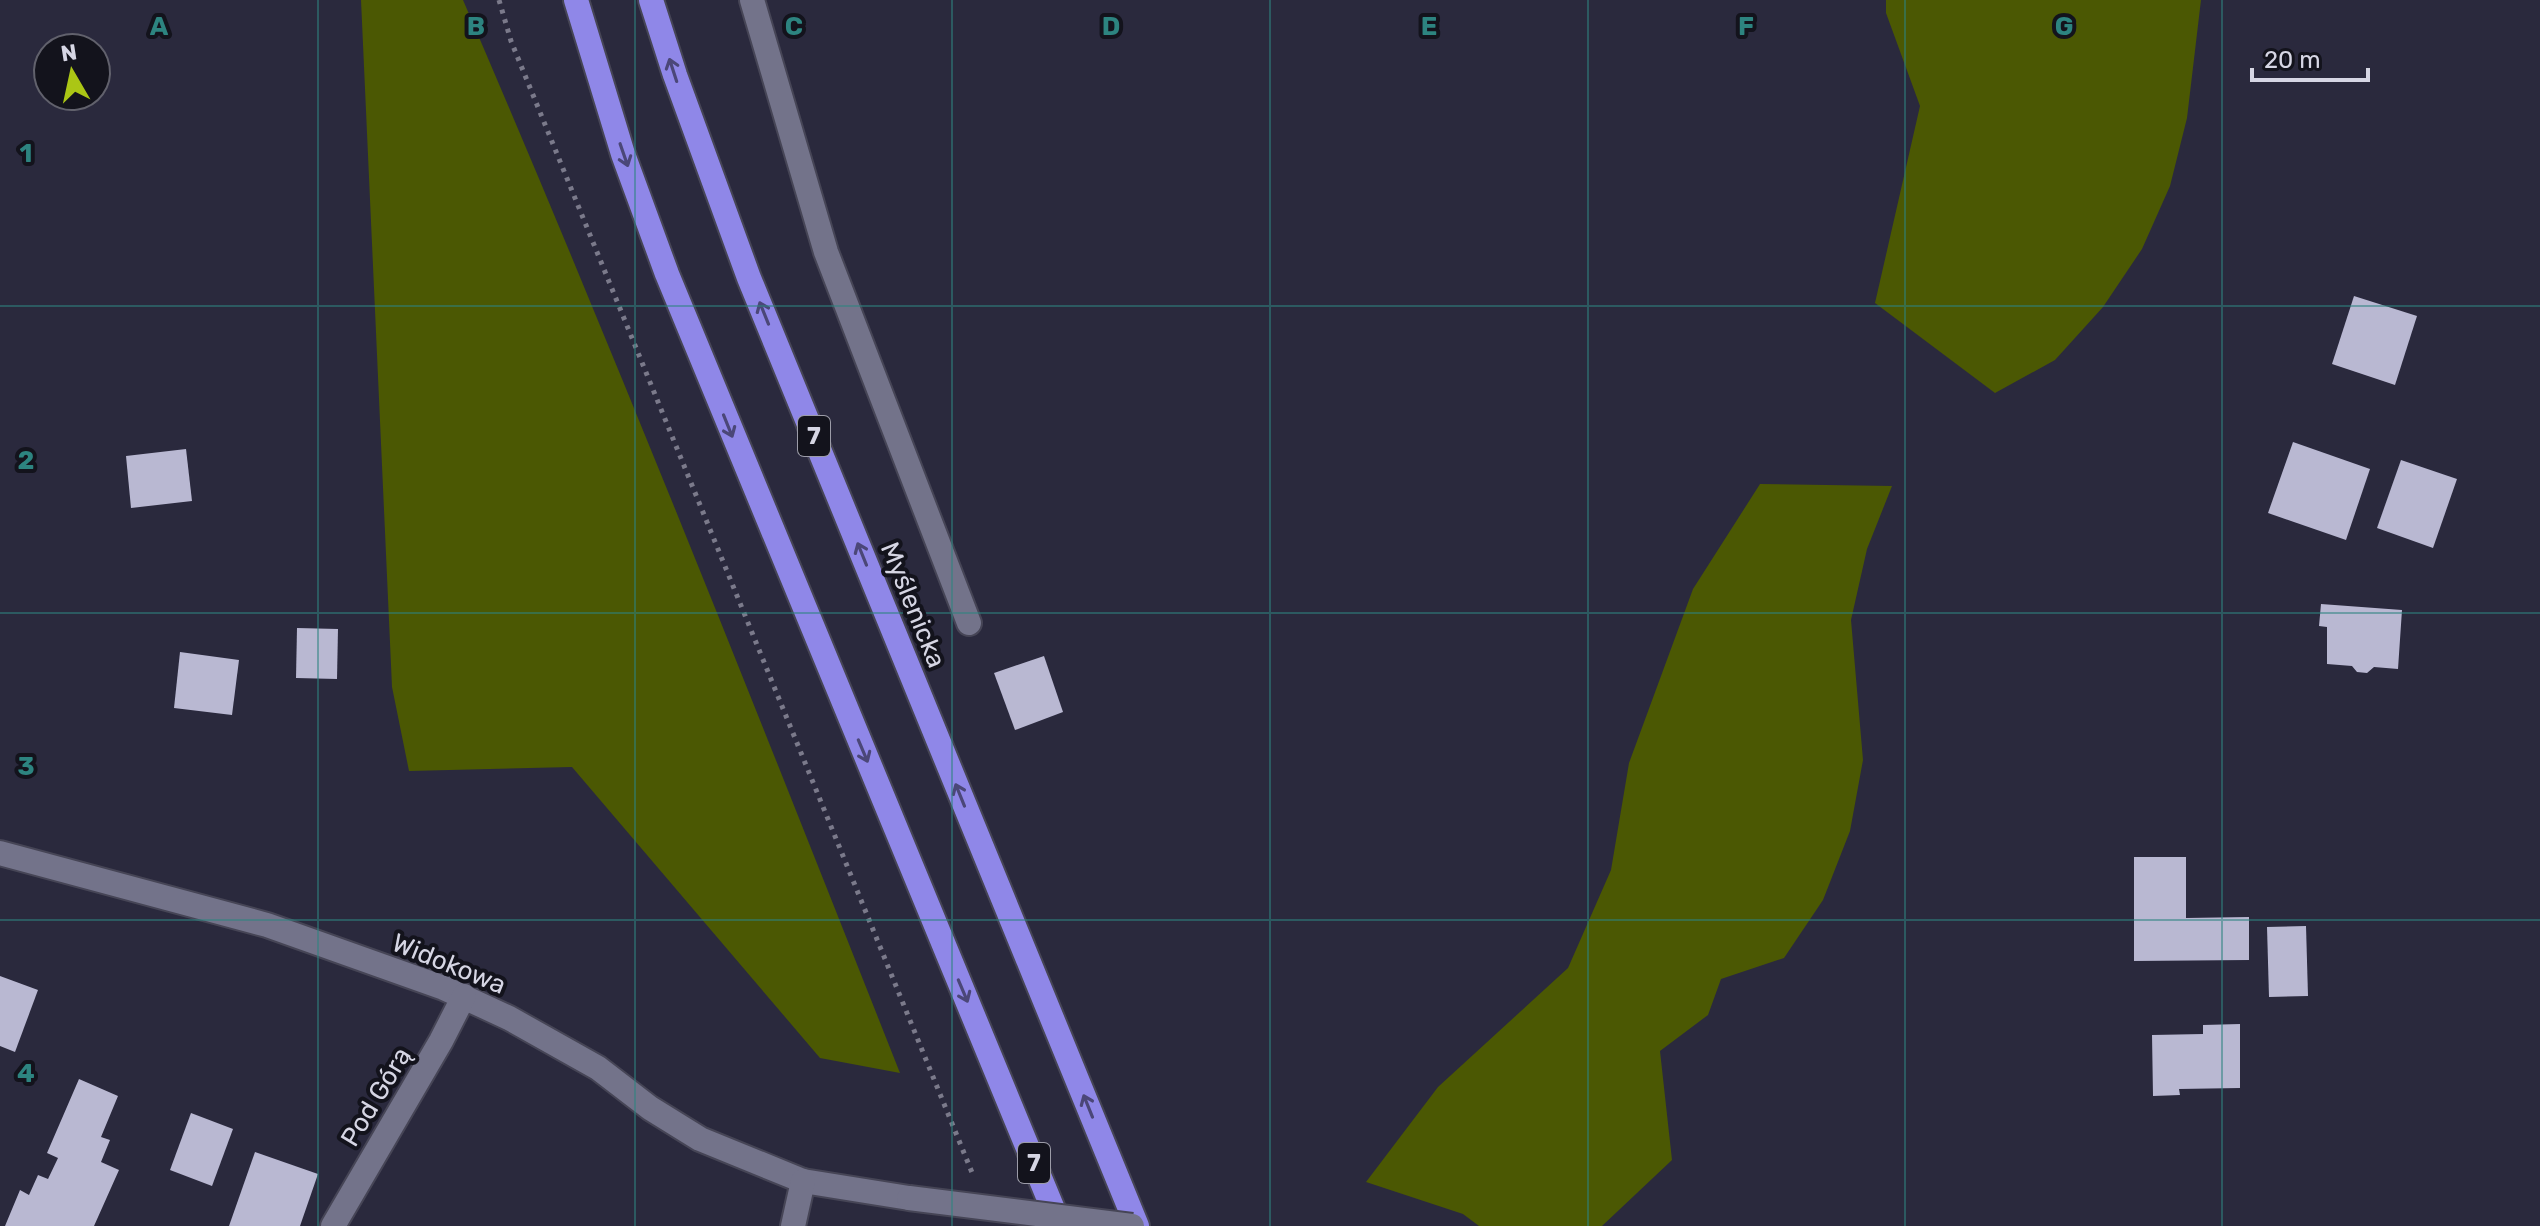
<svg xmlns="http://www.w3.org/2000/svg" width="2540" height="1226" viewBox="0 0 2540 1226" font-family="Rubik,sans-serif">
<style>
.forest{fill:#4b5803}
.building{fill:#b9b8d2}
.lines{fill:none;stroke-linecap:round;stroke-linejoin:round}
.minor-casing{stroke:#464556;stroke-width:28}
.highway-casing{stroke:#464556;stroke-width:28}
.path{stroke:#7b7a8b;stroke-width:5;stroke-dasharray:4 6;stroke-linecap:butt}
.minor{stroke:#73738a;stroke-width:24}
.highway{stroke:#8f87e8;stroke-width:24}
.minor-bridge-casing{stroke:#464556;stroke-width:28;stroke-linecap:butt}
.minor-bridge{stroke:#73738a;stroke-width:24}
.oneway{stroke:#4b4778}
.grid{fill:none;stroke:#2d8480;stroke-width:2;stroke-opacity:0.55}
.labels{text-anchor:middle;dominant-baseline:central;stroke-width:8;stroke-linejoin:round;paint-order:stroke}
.shield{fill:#13131c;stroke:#9c9ca8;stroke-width:2}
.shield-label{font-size:24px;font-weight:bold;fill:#d6d6e4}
.street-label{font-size:26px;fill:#d6d6e4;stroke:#13131c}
.grid-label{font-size:26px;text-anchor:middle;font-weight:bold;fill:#2d8480;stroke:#13131c;stroke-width:8;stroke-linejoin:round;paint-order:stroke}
</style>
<rect width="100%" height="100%" fill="#2a293d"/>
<!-- forest -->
<g class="forest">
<path d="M361,0H463C616,355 758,714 900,1073L820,1058L572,767L409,771L392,687Z"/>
<polygon points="1886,0 2201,0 2187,118 2170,186 2142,249 2103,307 2055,360 1995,393 1875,303 1920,106 1886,13"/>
<polygon points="1760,484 1892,486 1867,549 1851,620 1863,760 1850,831 1823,900 1784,958 1721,979 1708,1015 1660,1051 1672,1160 1602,1226 1479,1226 1463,1214 1366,1182 1438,1087 1568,968 1611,870 1629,763 1693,589"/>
</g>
<!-- building -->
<g class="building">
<polygon points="2354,296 2417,316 2395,385 2332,364"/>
<polygon points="2293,442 2370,469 2346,540 2268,513"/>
<polygon points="186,449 192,501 131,508 126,456"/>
<polygon points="2401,460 2457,479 2433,548 2377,528"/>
<polygon points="2321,604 2402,610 2398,669 2374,667 2367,673 2357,672 2352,666 2327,664 2327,627 2319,626"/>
<polygon points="297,628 338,629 337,679 296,678"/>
<polygon points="180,652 239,660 232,715 174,708"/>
<polygon points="1044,656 1063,712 1015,730 994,673"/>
<polygon points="2134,857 2186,857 2186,918 2249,917 2249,960 2134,961"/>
<polygon points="2306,926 2308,996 2269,997 2267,927"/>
<polygon points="0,976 38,990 15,1052 0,1046"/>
<polygon points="2240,1024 2240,1088 2179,1089 2180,1095 2153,1096 2152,1035 2203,1034 2203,1025"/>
<polygon points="79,1079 118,1096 101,1137 110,1140 101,1162 119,1170 94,1226 5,1226 20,1190 29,1195 38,1175 48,1179 58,1158 47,1153"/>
<polygon points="191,1113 233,1129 212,1186 170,1170"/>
<polygon points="255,1152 318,1174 300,1226 229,1226"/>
</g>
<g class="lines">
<!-- minor casing -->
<g class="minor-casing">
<g id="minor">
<polyline points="752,0 826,252 969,623"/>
<polyline points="0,853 267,925 444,988 509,1018 598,1068 650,1108 700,1139 803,1181 909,1198"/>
<polyline points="333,1226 441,1041 464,996"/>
<polyline points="793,1226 803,1181"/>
</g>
</g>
<!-- highway casing -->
<g class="highway-casing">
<g id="highway">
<polyline points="576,0 623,154 667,274 1060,1226"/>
<polyline points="651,0 675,75 749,278 1137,1226"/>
</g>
</g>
<!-- path -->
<polyline class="path" points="499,0 511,41 973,1175"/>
<!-- minor -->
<use href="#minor" class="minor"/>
<!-- highway -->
<use href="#highway" class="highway"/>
<!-- minor-bridge casing -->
<g class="minor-bridge-casing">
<polyline id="minor-bridge" points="909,1198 1132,1226"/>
</g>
<!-- minor-bridge -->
<use href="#minor-bridge" class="minor-bridge"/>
</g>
<!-- one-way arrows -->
<defs><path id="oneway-shaft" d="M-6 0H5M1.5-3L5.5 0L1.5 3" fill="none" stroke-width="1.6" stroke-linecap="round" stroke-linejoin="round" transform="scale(2)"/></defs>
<g class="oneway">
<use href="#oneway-shaft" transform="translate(673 70) rotate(-108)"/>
<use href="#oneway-shaft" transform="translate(624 155) rotate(71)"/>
<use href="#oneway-shaft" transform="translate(764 313) rotate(-112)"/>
<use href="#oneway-shaft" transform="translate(728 426) rotate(68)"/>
<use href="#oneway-shaft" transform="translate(862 554) rotate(-112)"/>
<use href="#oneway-shaft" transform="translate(863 751) rotate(67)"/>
<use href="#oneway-shaft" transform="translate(960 795) rotate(-112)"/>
<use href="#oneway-shaft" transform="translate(963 991) rotate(67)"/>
<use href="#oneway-shaft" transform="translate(1088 1106) rotate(-112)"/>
</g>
<!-- grid -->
<path class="grid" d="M318,0V1226M635,0V1226M952,0V1226M1270,0V1226M1588,0V1226M1905,0V1226M2222,0V1226M0,306H2540M0,613H2540M0,920H2540"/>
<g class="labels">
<!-- shield labels -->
<g class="shield">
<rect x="798" y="416" width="32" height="40" rx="6"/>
<rect x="1018" y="1143" width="32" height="40" rx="6"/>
</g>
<g class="shield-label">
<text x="814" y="436">7</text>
<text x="1034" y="1163">7</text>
</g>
<!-- street labels -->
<g class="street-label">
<text transform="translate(913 605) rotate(68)">Myślenicka</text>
<text transform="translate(449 964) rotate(22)">Widokowa</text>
<text transform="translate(376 1097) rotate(-59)">Pod Górą</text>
</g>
</g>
<g class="grid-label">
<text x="159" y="35">A</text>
<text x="476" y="35">B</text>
<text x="794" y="35">C</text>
<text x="1111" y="35">D</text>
<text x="1429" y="35">E</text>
<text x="1746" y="35">F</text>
<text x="2064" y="35">G</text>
<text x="26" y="162">1</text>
<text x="26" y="469">2</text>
<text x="26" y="775">3</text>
<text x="26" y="1082">4</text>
</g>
<!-- north arrow -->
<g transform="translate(72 72) rotate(351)"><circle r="38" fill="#13131c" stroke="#61616c" stroke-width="2"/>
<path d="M0-6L14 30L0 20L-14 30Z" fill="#abc615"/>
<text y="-12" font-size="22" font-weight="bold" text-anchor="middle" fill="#d6d6e4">N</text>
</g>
<!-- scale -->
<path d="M2252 68v12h116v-12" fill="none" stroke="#d6d6e4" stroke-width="4"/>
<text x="2264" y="68" font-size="24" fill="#d6d6e4" stroke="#13131c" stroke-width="6" paint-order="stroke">20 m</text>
</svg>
